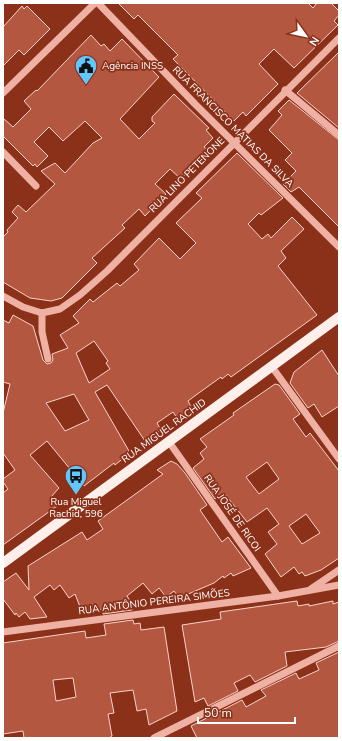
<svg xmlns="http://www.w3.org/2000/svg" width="342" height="741" viewBox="0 0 342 741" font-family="'Nunito Sans',sans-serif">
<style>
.building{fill:#b45741;stroke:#fad2c9;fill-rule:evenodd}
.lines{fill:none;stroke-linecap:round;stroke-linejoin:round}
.minor{stroke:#eeb1a3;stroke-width:7}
.major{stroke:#ffefea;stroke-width:10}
.labels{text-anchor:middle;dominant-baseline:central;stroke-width:3.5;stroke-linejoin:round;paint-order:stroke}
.poi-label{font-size:10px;fill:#fff;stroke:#8b3019;text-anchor:start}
.street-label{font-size:10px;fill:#fff;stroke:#8b3019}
</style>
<rect width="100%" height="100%" fill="#8b3019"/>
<!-- building -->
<g class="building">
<polygon points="118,3 308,3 313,8 317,3 331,3 339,11 339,15 334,21 338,25 294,68 274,49 259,64 278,84 246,116 243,112 234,121 173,59 178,55 138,15 134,19"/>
<polygon points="22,6 24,9 27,6 50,29 24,55 19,50 3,66 3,27"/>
<polygon points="91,35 101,46 104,44 110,51 122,39 159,77 120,119 139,139 155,123 152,121 152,117 174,94 209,128 206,130 213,138 204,147 209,151 181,179 170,169 155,184 166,194 145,216 139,209 122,225 125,228 92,258 97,263 62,298 51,301 30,298 3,282 3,237 8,232 7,230 18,218 12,212 18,205 26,212 55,184 41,171 55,163 65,173 93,143 102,138 85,121 63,141 49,127 34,142 48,156 37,167 35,164 33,166 3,136 3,118 13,127 31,109 24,101 36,90 37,91"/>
<polygon points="339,52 339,128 297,93"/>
<polygon points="289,100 339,140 339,227 299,187 291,192 283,184 296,171 285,160 292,153 269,130 282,115 278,111"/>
<path d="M237,153L283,198L261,215L259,213L248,224L262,239L268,234L271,238L292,217L304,229L281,251L286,258L278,266L317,315L231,377L228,374L222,379L221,377L196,395L188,401L191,407L177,418L173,412L157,423L161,430L145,441L107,385L95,392L129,451L125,454L126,456L115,465L114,463L84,486L47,441L30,455L59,488L51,497L57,506L3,545V493L8,489L3,482V479L15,470L3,453V413L10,384L3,382V320L9,323L13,315L33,326L43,360L47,364L51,363L53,360L52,354L68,348L60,335L79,323L73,316L90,299L93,302L117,283L120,286L139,270L134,264L159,238L180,259L196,243L176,223L202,198L196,193ZM94,341L108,361L106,363L110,369L89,383L76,353ZM74,394L89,420L65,431L46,403Z"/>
<polygon points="322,350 339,376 339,406 322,417 314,404 308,408 290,383 294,372"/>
<path d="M275,384L279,385L300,414L293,419L306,437L310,433L339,471V558L321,570L305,576L302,572L299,574L294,567L281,577L265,554L277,544L268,532L279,524L267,508L247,522L224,493L215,499L193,468L204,459L200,453L207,447L200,439L234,415L233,413ZM267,462L279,479L259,494L246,477ZM306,514L320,533L302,544L289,526Z"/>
<polygon points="171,461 177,464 185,473 207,505 200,510 222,542 228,537 251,568 233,576 231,573 224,578 223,576 214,583 179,598 174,591 166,597 159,588 152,594 143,583 127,596 131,602 132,610 103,614 103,609 82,612 75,594 69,598 60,585 54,590 50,585 34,597 47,617 30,619 25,612 19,617 16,613 15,615 3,599 3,582 16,573 29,590 28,566 82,532 87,540 103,529 98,521 163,474 157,470"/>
<polygon points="297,601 298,606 309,604 309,606 333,601 333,604 339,602 339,641 326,647 285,652 287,666 255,682 250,675 234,683 238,691 208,706 204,698 195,702 182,625 221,619 220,612"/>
<path d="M133,620L134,624L140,623L141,630L164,627L177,711L149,725L146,709L137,711L133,690L110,693L114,713L108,714L112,736L109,738H24L23,731L3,734V643L85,631L86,638L106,635L104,624ZM73,678L76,697L56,701L53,680Z"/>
<polygon points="339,652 339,738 197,738 191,726 242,700 246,707 266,696 261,690 296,673 299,679 319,670 316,663"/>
</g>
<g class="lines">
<!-- minor -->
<g class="minor">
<polyline points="98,3 195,104 339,247"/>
<polyline points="285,90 339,135"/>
<polyline points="3,93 95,3"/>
<polyline points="3,152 36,186"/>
<polyline points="3,296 23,307 42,313"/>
<polyline points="42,313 60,309 80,295 107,271 339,38"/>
<polyline points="42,313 42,332 48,359"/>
<polyline points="272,367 339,459"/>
<polyline points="169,442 278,596"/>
<polyline points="311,589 339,570"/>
<polyline points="3,632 278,596 339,585"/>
<polyline points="154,738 339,646"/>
</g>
<!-- major -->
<polyline class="major" points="3,563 339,317"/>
</g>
<!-- icons -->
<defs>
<g id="civic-pin" transform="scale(1.15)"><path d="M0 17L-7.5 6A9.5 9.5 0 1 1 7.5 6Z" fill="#60c7ff" stroke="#8b3019"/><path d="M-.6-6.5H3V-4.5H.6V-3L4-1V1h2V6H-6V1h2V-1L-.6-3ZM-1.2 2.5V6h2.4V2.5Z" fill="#111"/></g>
<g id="bus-pin" transform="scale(1.15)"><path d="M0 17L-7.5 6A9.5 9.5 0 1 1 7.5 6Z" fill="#60c7ff" stroke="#8b3019"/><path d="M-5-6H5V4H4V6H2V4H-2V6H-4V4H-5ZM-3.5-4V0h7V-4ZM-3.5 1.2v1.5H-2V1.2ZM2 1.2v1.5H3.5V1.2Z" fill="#111"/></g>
</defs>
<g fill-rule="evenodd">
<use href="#civic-pin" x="86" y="66"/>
<use href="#bus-pin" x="76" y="476"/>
</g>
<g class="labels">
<!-- poi labels -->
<g class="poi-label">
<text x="102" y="66">Agência INSS</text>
<text x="76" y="502" text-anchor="middle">Rua Miguel<tspan x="76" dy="12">Rachid, 596</tspan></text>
</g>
<!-- street labels -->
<g class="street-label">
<text transform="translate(233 127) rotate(45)">RUA FRANCISCO MATIAS DA SILVA</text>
<text transform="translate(187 175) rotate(-45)">RUA LINO PETENONE</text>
<text transform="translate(164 431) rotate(-36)">RUA MIGUEL RACHID</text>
<text transform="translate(232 513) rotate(55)">RUA JOSÉ DE RICOI</text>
<text transform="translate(154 602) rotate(-7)">RUA ANTÔNIO PEREIRA SIMÕES</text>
</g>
</g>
<!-- border -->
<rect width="342" height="741" fill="none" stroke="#ffffff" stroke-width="8"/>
<!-- north arrow -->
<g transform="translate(306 36) rotate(123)" stroke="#8b3019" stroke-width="3" paint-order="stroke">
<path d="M0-3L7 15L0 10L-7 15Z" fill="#ffffff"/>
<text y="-6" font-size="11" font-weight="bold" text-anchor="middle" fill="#ffffff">N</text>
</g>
<!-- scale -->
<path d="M198 717v6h97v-6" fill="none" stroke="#ffffff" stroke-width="2"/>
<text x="204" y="717" font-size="12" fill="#ffffff" stroke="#8b3019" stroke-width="3" paint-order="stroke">50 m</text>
</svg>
